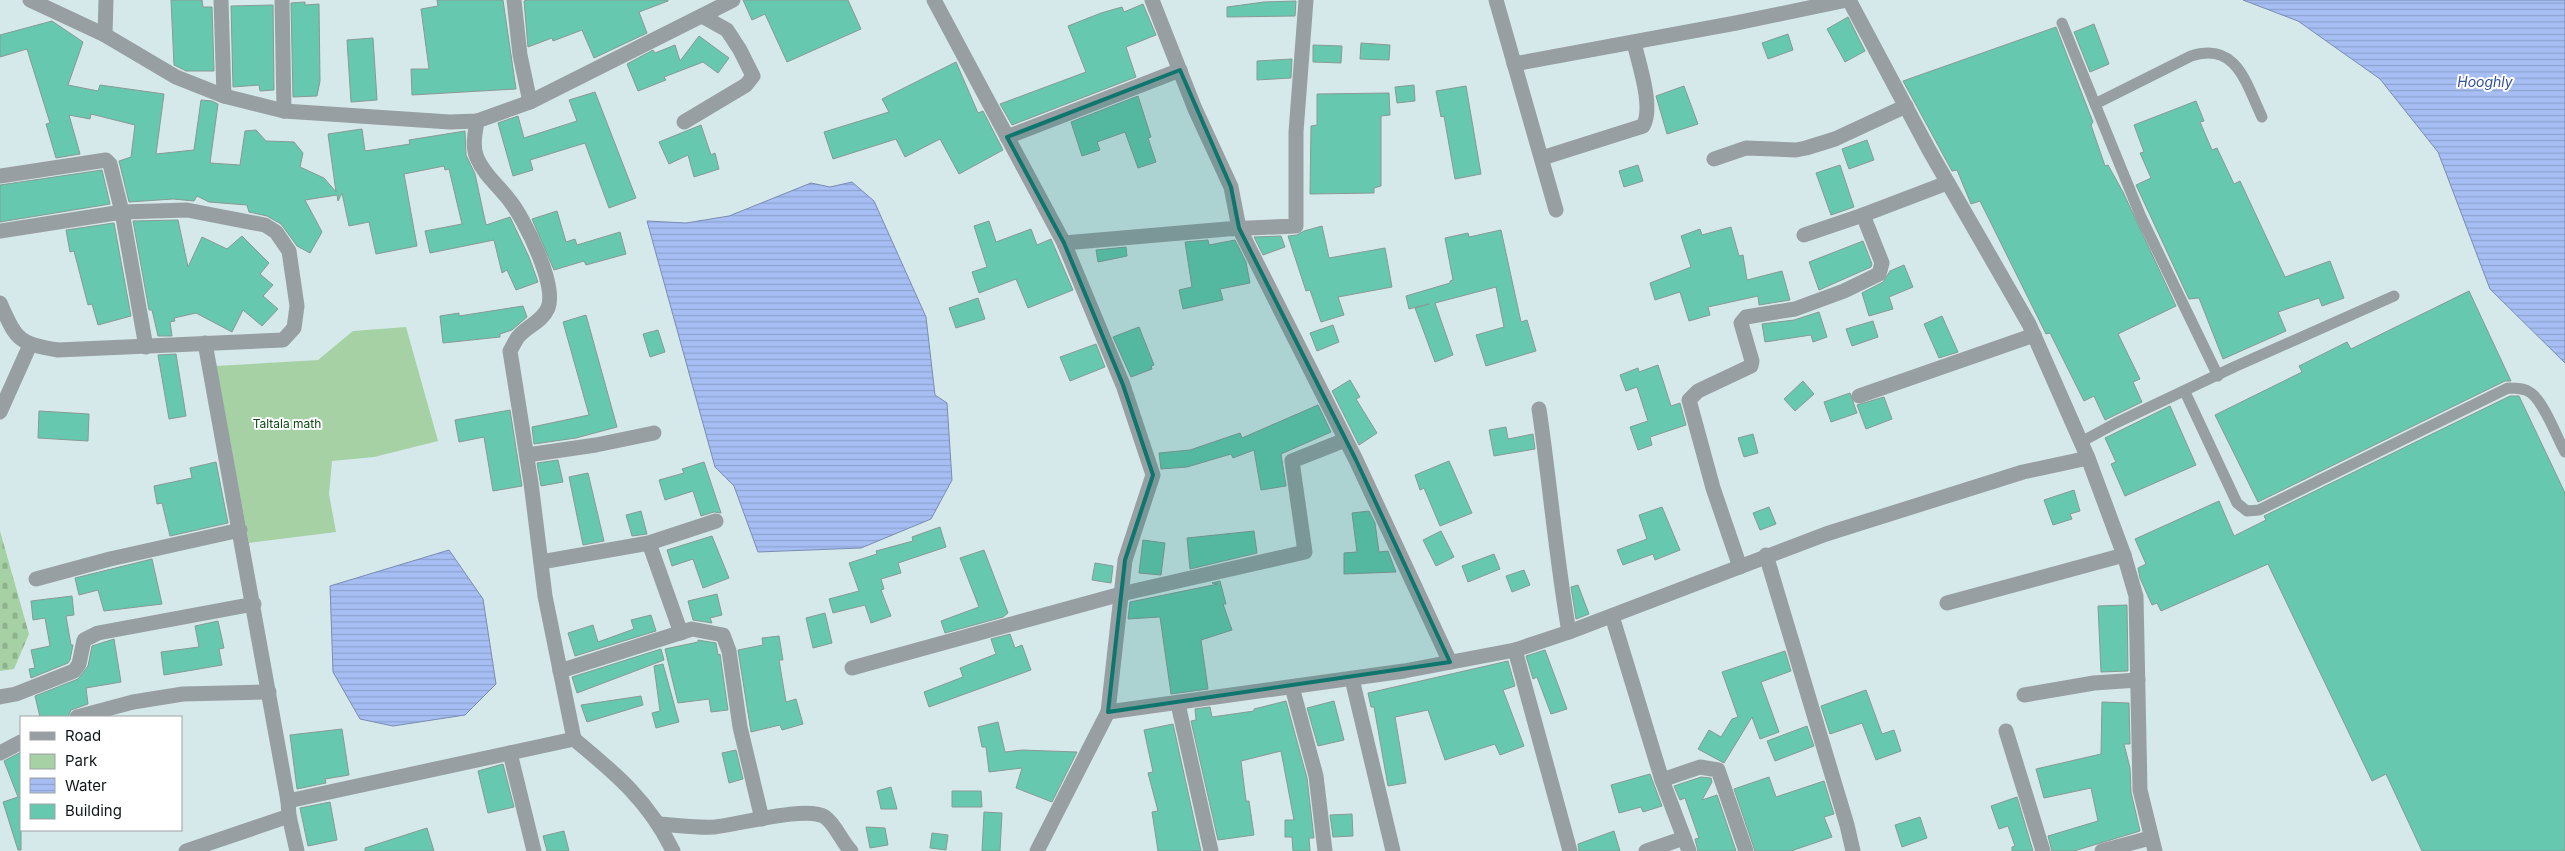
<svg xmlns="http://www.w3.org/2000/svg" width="2565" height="851" viewBox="0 0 2565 851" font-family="Inter,sans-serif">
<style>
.green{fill:#a5d1a4}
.cemetery{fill:url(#cemetery-stones)}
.water{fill:url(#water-rules);stroke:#798cb1}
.building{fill:#66c8ae;stroke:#889a94}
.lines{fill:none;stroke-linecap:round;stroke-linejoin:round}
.lane{stroke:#989fa3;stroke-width:11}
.street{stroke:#989fa3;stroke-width:15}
.marked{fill:#0f766e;fill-opacity:0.2;stroke:#0f766e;stroke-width:4;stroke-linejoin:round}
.labels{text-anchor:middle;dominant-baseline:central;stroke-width:4;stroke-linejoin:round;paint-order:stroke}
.park-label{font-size:12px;fill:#0d4a13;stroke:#fff}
.water-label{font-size:14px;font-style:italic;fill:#32509d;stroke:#fff}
</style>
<defs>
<pattern id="cemetery-stones" width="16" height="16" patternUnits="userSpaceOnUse" patternTransform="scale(1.25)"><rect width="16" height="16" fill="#a5d1a4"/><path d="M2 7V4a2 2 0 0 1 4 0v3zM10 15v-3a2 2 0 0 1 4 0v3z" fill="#8db38c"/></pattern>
<pattern id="water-rules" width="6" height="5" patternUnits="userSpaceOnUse" patternTransform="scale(1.25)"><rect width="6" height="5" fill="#a6bef3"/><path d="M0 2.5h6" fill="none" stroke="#8ea3d0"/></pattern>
</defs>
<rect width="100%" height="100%" fill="#d5e9eb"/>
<!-- green -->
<polygon class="green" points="406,327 438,441 374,457 332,461 329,494 336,532 249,543 216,366 318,360 353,331"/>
<!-- cemetery -->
<polygon class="cemetery" points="0,531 29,634 14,669 0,671"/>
<!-- water -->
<g class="water">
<polygon points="2243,0 2565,0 2565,363 2490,289 2438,152 2380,79 2298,21"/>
<polygon points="852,182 874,201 926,317 935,395 947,403 952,480 931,519 861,548 758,552 734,486 715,467 647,221 686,223 729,216 811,183 830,187"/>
<polygon points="449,550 483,599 496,684 465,715 393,726 360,719 333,672 330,586"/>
</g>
<!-- building -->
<g class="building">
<polygon points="171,0 202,0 203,7 212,7 214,71 186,71 174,65"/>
<polygon points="437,0 503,0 516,89 412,95 411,69 429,69 421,9 438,6"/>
<polygon points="527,0 668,0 668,1 639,12 647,33 594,58 582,30 553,41 552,38 528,47 524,1"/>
<polygon points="743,0 848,0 861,29 787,62 765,14 752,20"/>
<polygon points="1296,1 1295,16 1227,17 1227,7 1264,2"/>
<polygon points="305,2 305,5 319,4 320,81 317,96 293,97 291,3"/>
<polygon points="1143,4 1156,35 1126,47 1136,77 1012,125 1000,104 1086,72 1068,26 1101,13 1122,7 1124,12"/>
<polygon points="273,5 274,90 260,91 259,85 233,87 231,6"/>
<polygon points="1848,17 1865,51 1845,62 1827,29"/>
<polygon points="52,21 83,42 68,85 98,91 100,85 164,94 156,154 194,150 201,100 212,101 218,104 210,163 240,165 245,131 256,130 266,141 294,142 303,153 300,167 324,178 336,192 328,134 362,129 365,151 410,144 409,140 465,131 466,155 475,174 486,225 510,217 529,257 538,282 516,290 507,270 502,273 494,240 430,253 425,231 462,224 449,169 445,170 444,166 404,174 417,246 376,254 369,222 349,226 342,193 338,201 337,195 305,200 322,232 310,253 297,246 281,224 267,216 249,212 247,205 209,202 197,196 194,201 173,199 129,202 119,161 131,157 135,125 91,114 90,119 69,115 80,154 56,158 46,124 50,123 27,49 0,57 0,35"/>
<polygon points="2094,24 2109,64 2090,72 2074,32"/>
<polygon points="2056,27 2093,122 2091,125 2105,166 2108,165 2123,192 2176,306 2118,334 2140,379 2133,382 2142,402 2105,420 2094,396 2084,401 2050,333 2046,334 1980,201 1971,204 1957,170 1952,171 1903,81"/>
<polygon points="1788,34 1793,50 1768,59 1762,43"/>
<polygon points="699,36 729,58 718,73 703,62 664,77 666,80 638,91 627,64 653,50 655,53 675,45 680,61"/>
<polygon points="373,38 377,100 351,102 347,40"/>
<polygon points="1361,43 1390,45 1389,60 1360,59"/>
<polygon points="1313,45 1342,46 1341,63 1313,62"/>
<polygon points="1292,59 1291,78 1257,80 1257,61"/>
<polygon points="956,62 978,113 983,111 1003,150 959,174 940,139 905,157 896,139 833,159 824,132 889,112 882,99"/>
<polygon points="1414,85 1415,101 1397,103 1395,87"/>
<polygon points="1466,86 1481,174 1455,179 1444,116 1441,117 1436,91"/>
<polygon points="1684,86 1698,124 1667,134 1656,96"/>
<polygon points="595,92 636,198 609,208 585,143 530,160 533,170 513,176 498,123 518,116 524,138 577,121 569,100"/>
<polygon points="1389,93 1390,115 1381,116 1381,186 1374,188 1374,193 1310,194 1311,126 1317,125 1317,94"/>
<polygon points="1138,96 1151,137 1148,138 1156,162 1138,168 1125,132 1097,142 1100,150 1082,156 1071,122"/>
<polygon points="2196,101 2204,121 2200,122 2212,150 2217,148 2234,184 2240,181 2285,277 2330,261 2344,298 2322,306 2319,298 2278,312 2286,331 2223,359 2199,298 2189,299 2136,185 2151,178 2140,153 2144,152 2134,125"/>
<polygon points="701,125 711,155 715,153 719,169 694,177 688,155 669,164 659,142"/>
<polygon points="1867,140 1874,160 1849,169 1842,149"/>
<polygon points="1638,165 1643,181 1624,187 1619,171"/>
<polygon points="1840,165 1854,207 1831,215 1816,173"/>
<polygon points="102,170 110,204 0,222 0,185"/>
<polygon points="557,211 566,242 575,239 577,245 620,232 626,254 586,265 584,261 554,270 532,219"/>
<polygon points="178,220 188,267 202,237 227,249 242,236 269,263 260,274 273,285 263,296 278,309 262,326 243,310 232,332 196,313 174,318 175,321 170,322 172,336 158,336 152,310 149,310 133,221"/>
<polygon points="989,221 996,242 1031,229 1037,245 1051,239 1073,290 1028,308 1016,279 979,293 972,272 987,267 974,226"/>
<polygon points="114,223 131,316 98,325 92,304 88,305 74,251 70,252 66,230"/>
<polygon points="1322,226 1329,258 1385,248 1392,287 1338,297 1344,315 1321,322 1310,290 1306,291 1288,236 1297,235 1304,231"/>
<polygon points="1731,227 1739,256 1743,255 1747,280 1782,271 1790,300 1759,305 1758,296 1708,307 1710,315 1689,321 1680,292 1655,300 1650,283 1691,267 1681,236 1700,229 1702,235"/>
<polygon points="1501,230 1521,322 1527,320 1536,351 1486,366 1476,335 1504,327 1496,287 1435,303 1453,355 1435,362 1415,308 1429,304 1409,309 1406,296 1450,283 1450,281 1453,280 1445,238 1468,233 1469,237"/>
<polygon points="1281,236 1285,247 1263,255 1254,237"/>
<polygon points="1208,240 1209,245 1235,240 1246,262 1250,283 1220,289 1223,300 1183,309 1179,290 1192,287 1185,242"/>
<polygon points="1863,241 1872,264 1871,267 1819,290 1809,262"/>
<polygon points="1126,247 1127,256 1098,262 1096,250"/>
<polygon points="1904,265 1913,287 1889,297 1893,309 1869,316 1862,293 1883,282 1890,271"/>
<polygon points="2469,291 2511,381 2505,381 2258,502 2215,415 2302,372 2299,366 2347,342 2351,349"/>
<polygon points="978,298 985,319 956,328 949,308"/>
<polygon points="523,306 527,317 512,330 500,334 500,337 443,343 440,316 459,313 459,316"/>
<polygon points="1819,312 1827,337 1813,342 1811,335 1765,342 1762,324 1794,320"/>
<polygon points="586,315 617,427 576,438 534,444 532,427 589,415 563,322"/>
<polygon points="1942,316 1958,352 1939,358 1924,324"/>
<polygon points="1873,321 1878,337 1852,346 1846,329"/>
<polygon points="1333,325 1339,342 1317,351 1310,333"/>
<polygon points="1139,327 1154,365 1151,366 1152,369 1131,377 1113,337"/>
<polygon points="658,330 665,352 650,357 643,334"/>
<polygon points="1096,344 1105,367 1070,381 1060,357"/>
<polygon points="176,354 186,416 169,419 158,355"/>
<polygon points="1658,365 1671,406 1680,403 1686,425 1650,437 1652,445 1638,450 1630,427 1648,421 1637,387 1626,391 1620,375 1638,368 1639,372"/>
<polygon points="1350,380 1360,397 1356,399 1377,433 1359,445 1332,391"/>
<polygon points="1803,381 1814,394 1795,411 1784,399"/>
<polygon points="1850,393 1857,413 1831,422 1824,402"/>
<polygon points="2510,396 2519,396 2565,493 2565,851 2422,851 2386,774 2372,781 2268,564 2161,611 2157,603 2152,605 2140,578 2138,568 2146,564 2135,539 2219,501 2234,536 2266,520 2264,516"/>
<polygon points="1884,397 1892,419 1866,429 1857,405"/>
<polygon points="1318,405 1331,432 1281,454 1286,486 1261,490 1254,450 1233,458 1231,454 1187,467 1161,469 1159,453 1190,450 1240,433 1242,438"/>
<polygon points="2170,406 2196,465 2125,496 2111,464 2116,462 2105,438"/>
<polygon points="510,410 522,486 493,491 484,437 459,442 455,420"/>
<polygon points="39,411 89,414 88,441 38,438"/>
<polygon points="1506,427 1508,439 1533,434 1535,449 1494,456 1489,430"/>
<polygon points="1753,434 1758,453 1744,457 1738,438"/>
<polygon points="558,460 563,482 541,486 537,463"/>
<polygon points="1449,461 1472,513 1440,526 1424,488 1420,490 1415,475"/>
<polygon points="216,462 228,523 170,536 162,503 157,504 154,486 192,478 190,468"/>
<polygon points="704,462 721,513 714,512 701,516 693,491 665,500 659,480 684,473 682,469"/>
<polygon points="588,473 604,541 583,545 569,477"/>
<polygon points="2074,490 2080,511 2070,514 2072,519 2053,525 2044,500"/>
<polygon points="1662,507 1680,550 1655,560 1653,554 1623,565 1617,550 1647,539 1639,515"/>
<polygon points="1769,507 1776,524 1760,530 1753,513"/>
<polygon points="641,511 647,534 632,536 626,515"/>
<polygon points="1369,511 1375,523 1379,552 1388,551 1396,572 1344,574 1344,553 1357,552 1352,513"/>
<polygon points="940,527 946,547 898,563 901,573 881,579 884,589 881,590 891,616 871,623 865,605 833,613 829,599 859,591 849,563 877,554 876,551 913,541 912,537"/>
<polygon points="1254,531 1257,553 1190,569 1187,538"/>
<polygon points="1441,531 1454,557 1436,566 1423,540"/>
<polygon points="712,536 729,578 703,588 693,559 672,566 667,550"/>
<polygon points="1143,540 1165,543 1161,575 1139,573"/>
<polygon points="984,550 1008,613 1003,617 945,633 941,621 979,607 960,558"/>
<polygon points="1494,554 1500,569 1468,582 1462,566"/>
<polygon points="152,559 162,604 104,611 98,590 79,595 75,578"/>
<polygon points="1095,563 1113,566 1111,583 1092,580"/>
<polygon points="1524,570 1530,585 1512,592 1506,576"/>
<polygon points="1220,581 1226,604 1223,604 1232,630 1201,640 1208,689 1171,694 1160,617 1128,619 1130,602 1218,584 1212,583"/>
<polygon points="1578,585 1589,614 1576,619 1571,587"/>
<polygon points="717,594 722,615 710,618 712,623 693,620 688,601"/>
<polygon points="72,596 74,615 66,616 71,645 73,645 70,660 68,663 31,678 29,669 35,668 31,650 50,646 45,618 33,620 31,601"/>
<polygon points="2127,605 2128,671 2101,672 2098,606"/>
<polygon points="825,613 832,643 813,648 806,618"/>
<polygon points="651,615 656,631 575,656 568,633 593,625 598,642 634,629 631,620"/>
<polygon points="218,621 224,648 219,649 222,665 164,675 161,652 199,647 195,626"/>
<polygon points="1010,634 1015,648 1022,645 1031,670 929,707 924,692 963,677 960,668 996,654 991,639"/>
<polygon points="779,636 783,660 779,660 786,702 796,699 803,724 782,730 780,725 751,732 738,650 763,645 762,638"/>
<polygon points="114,639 121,682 86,688 88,704 71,710 68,717 40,717 35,696 78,679 88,666 92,646"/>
<polygon points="698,640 716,643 718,655 720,654 728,710 711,712 709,699 678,703 665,649 698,642"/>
<polygon points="661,649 664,660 577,693 572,677"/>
<polygon points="1545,650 1567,709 1551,714 1537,677 1533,679 1526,656"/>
<polygon points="1785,651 1791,671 1761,682 1779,732 1760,739 1752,717 1724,763 1698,749 1709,730 1721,737 1732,719 1738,717 1722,672"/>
<polygon points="1508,661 1515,686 1503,690 1524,746 1500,755 1495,744 1445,760 1428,710 1395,717 1406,783 1388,786 1374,707 1371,707 1368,693"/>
<polygon points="663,664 679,722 656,728 652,713 660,711 654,666"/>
<polygon points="1866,690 1882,734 1894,730 1901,751 1876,760 1862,723 1830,734 1821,706"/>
<polygon points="641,696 643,705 587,722 581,705"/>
<polygon points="1286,701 1307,778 1314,838 1309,838 1310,851 1293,851 1292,837 1285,837 1285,820 1294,820 1281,751 1241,761 1246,801 1249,801 1254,835 1218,840 1191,721 1196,720 1195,709 1210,707 1212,717 1254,711 1254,709"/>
<polygon points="1334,701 1344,740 1318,746 1307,708"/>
<polygon points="2102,702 2129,703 2130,744 2124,744 2130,768 2131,792 2140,831 2074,851 2052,851 2048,836 2098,821 2091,788 2044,798 2036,769 2101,754"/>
<polygon points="998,722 1005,752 1022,750 1077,752 1052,802 1016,788 1022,768 989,772 986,747 982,747 978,727"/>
<polygon points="1173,724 1201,851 1158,851 1152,812 1158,811 1148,773 1153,772 1144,730"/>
<polygon points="1807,726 1814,746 1775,761 1767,741"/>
<polygon points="342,729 349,775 325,779 326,783 297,789 290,735"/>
<polygon points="736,750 743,779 729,783 722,753"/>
<polygon points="21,752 21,850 18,850 3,802 18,797 4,761"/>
<polygon points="503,764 514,807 488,813 478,771"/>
<polygon points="1650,774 1662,806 1643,812 1641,807 1619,813 1611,785"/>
<polygon points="1701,777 1711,778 1712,782 1702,800 1717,795 1736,851 1698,851 1695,839 1699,838 1685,798 1680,800 1674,786"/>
<polygon points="1769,777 1776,797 1824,781 1834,814 1824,817 1832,837 1791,851 1755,851 1734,789"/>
<polygon points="891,787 897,809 881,809 877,791"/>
<polygon points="952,791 981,791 982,807 952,807"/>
<polygon points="2017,797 2033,851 2012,851 2012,847 2015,846 2008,826 1999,829 1991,806"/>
<polygon points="330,802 337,840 308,846 300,808"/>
<polygon points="984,812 1002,813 1000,851 982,851"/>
<polygon points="1352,814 1353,836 1333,837 1330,815"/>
<polygon points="1920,817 1927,838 1902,847 1895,825"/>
<polygon points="866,827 885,828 888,845 870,848"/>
<polygon points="427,828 434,851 365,851 365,848"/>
<polygon points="564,831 569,851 547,851 543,836"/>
<polygon points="1614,831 1620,851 1579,851 1578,844"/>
<polygon points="932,833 948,835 946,850 930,848"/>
</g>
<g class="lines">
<!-- lane -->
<g class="lane">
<polyline points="2062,23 2141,217 2218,376"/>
<path d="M2095,104L2191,56C2237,41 2246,84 2262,117"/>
<path d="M2185,392L2237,503L2247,511L2259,510L2508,388C2516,388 2525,388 2531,393C2544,402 2557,438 2565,452"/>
<polyline points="2081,442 2116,423 2234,367 2394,296"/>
</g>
<!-- street -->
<g class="street">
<polyline points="30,0 105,35 176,77 224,96 284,111 450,122 477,121 530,102 733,0"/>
<polyline points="221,0 224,96"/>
<polyline points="282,0 284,111"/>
<polyline points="514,0 520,55 530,102"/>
<polyline points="934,0 1064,243 1123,385 1153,475 1125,560 1108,712 1037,851"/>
<polyline points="1152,0 1195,109 1231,187 1239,228 1356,460 1450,662"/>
<polyline points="1496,0 1556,210"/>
<polyline points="1849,0 1929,150 2029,324 2088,458"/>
<polyline points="105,35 106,0"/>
<polyline points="1514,64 1736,23 1847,0"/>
<polyline points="684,122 746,85 753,76 740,50 727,30 702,16"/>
<polyline points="1007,137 1180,70"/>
<path d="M1542,158L1643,126C1654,108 1639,64 1634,43"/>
<polyline points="1714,159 1746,148 1796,150 1806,148 1835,139 1906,106"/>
<polyline points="0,176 106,160 110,164 122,212 146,347"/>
<path d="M0,231L122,212L187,210L265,225L276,232L289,251L297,306L294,328L283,340L58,350C17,343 17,340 0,303"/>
<polyline points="1804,235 1863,215 1947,183"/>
<polyline points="1064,243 1227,229 1296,226 1296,132 1306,0"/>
<path d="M205,343L288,801L574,739L545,596L531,483L510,351C513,346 515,341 518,337C527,326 542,322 548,308C557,285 525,220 510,201C500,187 484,175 477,158C472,146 475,134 477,121"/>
<polyline points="1859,396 2034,335"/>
<path d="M1539,409C1550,483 1556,558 1569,632"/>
<polyline points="0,412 30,345"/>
<polyline points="527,455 596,445 654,433"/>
<polyline points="649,543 681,633"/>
<polyline points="1766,555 1847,825 1853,851"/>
<polyline points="541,562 649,543 716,521"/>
<polyline points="1740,567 1713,488 1689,400 1698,391 1751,366 1752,361 1741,323 1746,317 1795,309 1844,291 1879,274 1882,263 1863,215"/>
<polyline points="36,579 110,559 240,530"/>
<polyline points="1947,603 2124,555"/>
<polyline points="1612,616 1662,780 1689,851"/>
<polyline points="1515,650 1570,851"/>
<polyline points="852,668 1121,594 1305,552 1292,461 1345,440"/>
<polyline points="560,671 692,629 723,635 729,651 740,727 762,819"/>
<polyline points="1352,679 1393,851"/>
<polyline points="1292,687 1316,776 1325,851"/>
<polyline points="2024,695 2094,683 2138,680"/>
<polyline points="0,697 16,694 74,671 79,664 84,640 98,633 254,604"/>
<polyline points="1178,704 1211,851"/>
<polyline points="1108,712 1404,671 1515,650 1569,632 1826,534 2023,472 2088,458 2124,555 2136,596 2140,790 2155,851"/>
<polyline points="77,717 133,702 183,694 269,692"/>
<polyline points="2006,731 2043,851"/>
<path d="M574,739C615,773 649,801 673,851"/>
<polyline points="0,753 21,742"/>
<polyline points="510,753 534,851"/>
<polyline points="1662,780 1700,767 1718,770 1746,851"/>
<polyline points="289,816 297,851"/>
<path d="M659,824C677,825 696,828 714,827C737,825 807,805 825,817C836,825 841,841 851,851"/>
<polyline points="186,851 289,816 288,801"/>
<polyline points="1646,851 1684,838"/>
<polyline points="2102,851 2150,838"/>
</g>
</g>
<!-- marked area -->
<path class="marked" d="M1180,70L1231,187L1239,228L1356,460L1450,662L1108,712L1125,560L1153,475L1123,385L1064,243L1007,137Z"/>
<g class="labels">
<!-- park labels -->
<g class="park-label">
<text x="287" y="423">Taltala math</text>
</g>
<!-- water labels -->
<g class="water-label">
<text x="2485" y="81">Hooghly</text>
</g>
</g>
<!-- legend -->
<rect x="20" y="716" width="162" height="115" fill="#ffffff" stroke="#9fa2a3"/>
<rect x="30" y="732" width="25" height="8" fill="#989fa3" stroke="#9fa2a3"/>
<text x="65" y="741" font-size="15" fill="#101718">Road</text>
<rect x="30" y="754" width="25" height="15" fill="#a5d1a4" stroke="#9fa2a3"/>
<text x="65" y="766" font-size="15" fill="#101718">Park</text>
<rect x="30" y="778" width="25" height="15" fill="url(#water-rules)" stroke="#9fa2a3"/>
<text x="65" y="791" font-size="15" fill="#101718">Water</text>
<rect x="30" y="804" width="25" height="15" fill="#66c8ae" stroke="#9fa2a3"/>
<text x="65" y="816" font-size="15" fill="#101718">Building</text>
</svg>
